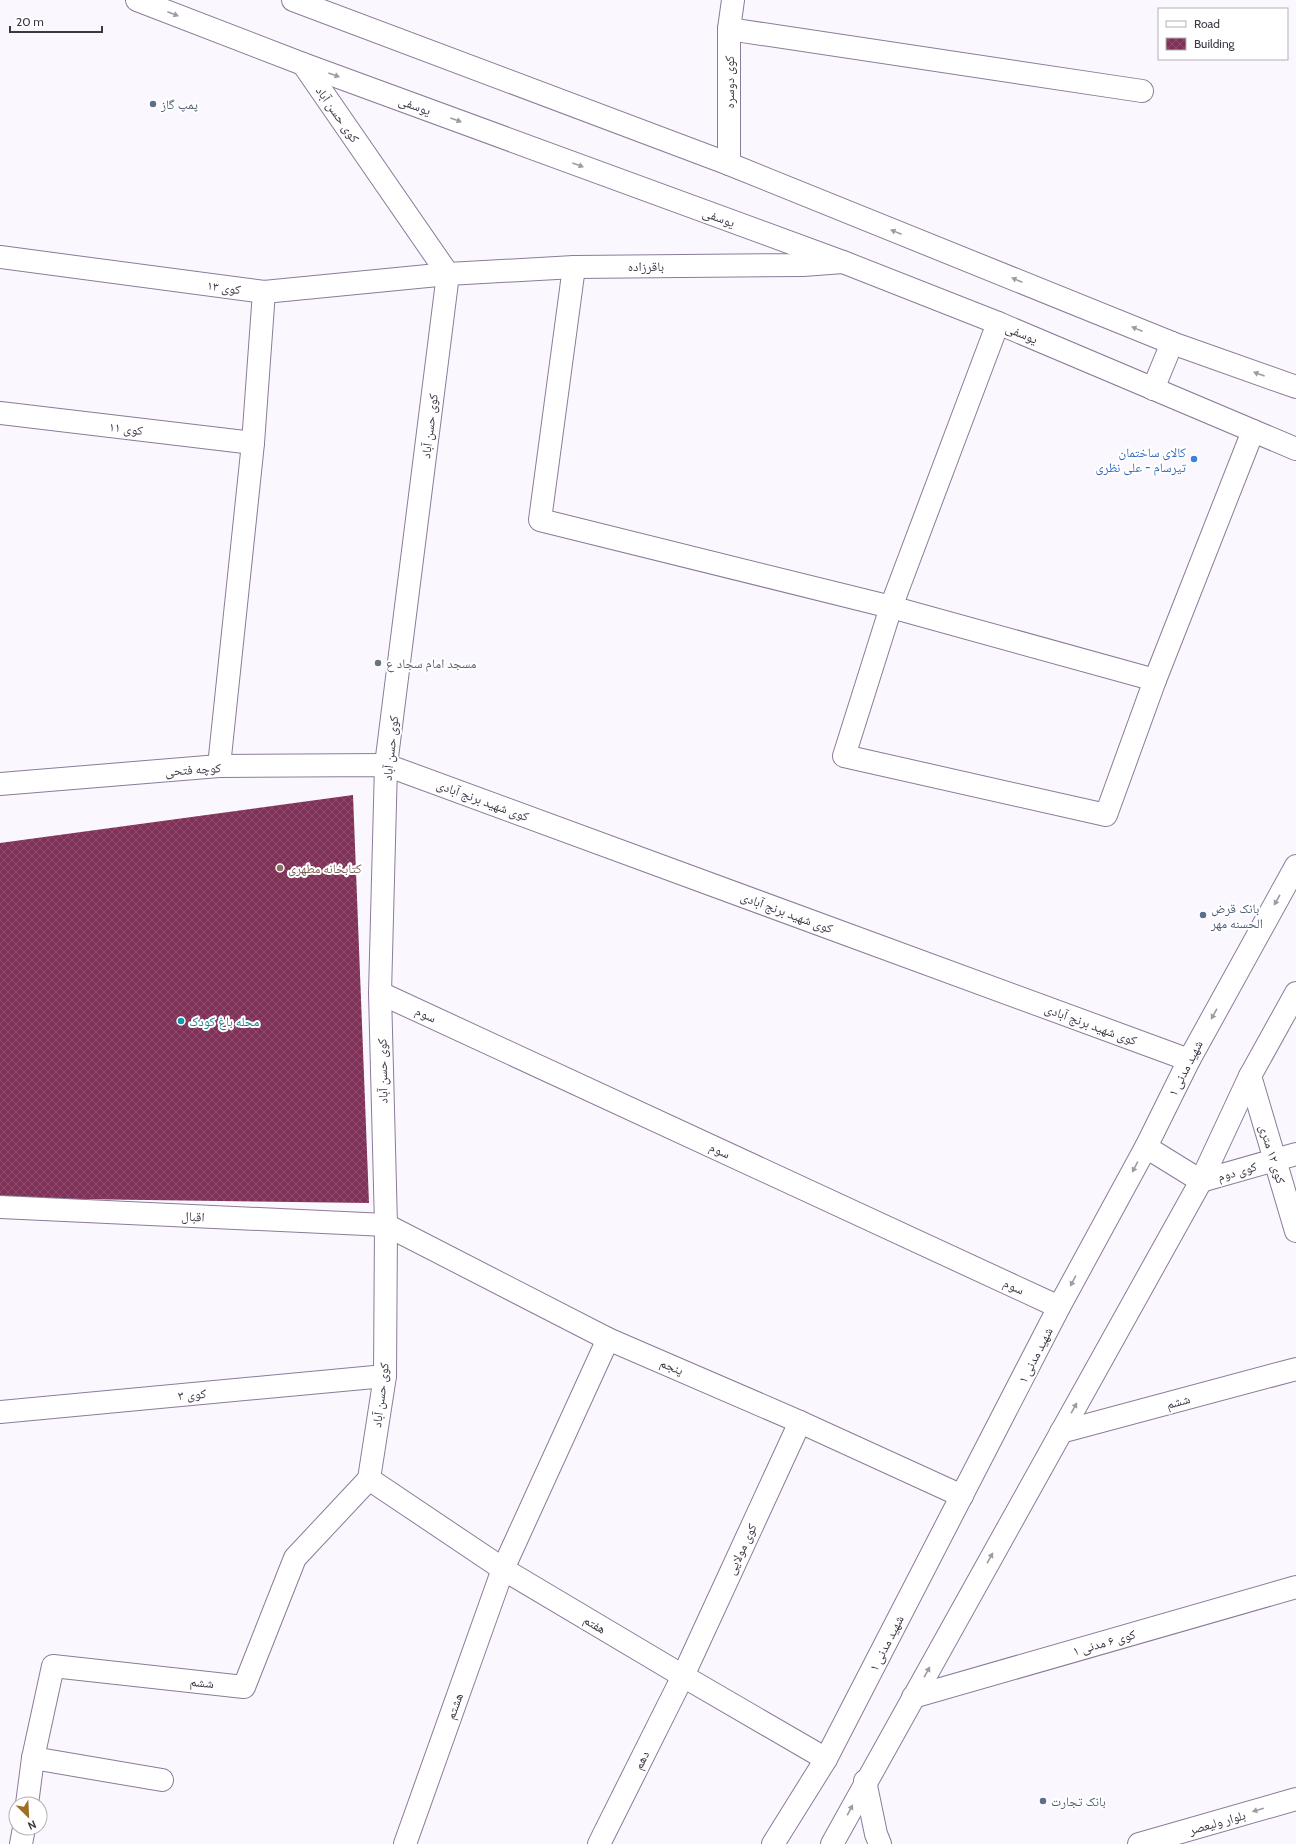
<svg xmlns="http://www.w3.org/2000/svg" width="1296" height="1844" viewBox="0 0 1296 1844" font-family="Cabin,'Noto Naskh Arabic',sans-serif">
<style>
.building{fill:url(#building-cross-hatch)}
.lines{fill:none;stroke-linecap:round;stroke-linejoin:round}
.minor-casing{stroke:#8b7b99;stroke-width:24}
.major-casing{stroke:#8b7b99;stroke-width:24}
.minor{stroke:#fff;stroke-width:22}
.major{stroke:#fff;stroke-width:22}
.oneway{fill:#9e9ba1}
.service-dot{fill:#5c6f8a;stroke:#fff;stroke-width:1.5}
.shop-dot{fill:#3f7fe0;stroke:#fff;stroke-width:1.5}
.worship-dot{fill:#6b7280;stroke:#fff;stroke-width:1.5}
.education-dot{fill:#8d6e63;stroke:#fff;stroke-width:1.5}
.culture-dot{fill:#0f9aa8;stroke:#fff;stroke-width:1.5}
.labels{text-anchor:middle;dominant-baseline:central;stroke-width:4;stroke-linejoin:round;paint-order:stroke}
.street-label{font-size:13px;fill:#3d3743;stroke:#fff}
.service-label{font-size:13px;fill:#4e5e75;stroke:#fff;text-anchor:start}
.shop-label{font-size:13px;fill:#366cbe;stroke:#fff;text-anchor:end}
.worship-label{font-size:13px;fill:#5b616d;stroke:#fff;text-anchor:start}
.education-label{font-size:13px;fill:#785e54;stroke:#fff;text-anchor:start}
.culture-label{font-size:13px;fill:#0d838f;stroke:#fff;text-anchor:start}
</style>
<defs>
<pattern id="building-cross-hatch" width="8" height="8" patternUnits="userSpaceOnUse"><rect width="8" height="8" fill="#803158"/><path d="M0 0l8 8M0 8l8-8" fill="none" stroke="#8e4e6e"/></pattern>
</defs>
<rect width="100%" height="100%" fill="#fbf7fe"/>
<!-- building -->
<polygon class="building" points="353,795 369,1203 0,1198 0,843"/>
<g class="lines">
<!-- minor casing -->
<g class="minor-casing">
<g id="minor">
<polyline points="729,29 1142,91"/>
<polyline points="303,64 448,274 386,765 380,993 386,1225 385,1376 369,1479"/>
<polyline points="729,164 729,29 733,0"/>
<polyline points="0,257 264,292 448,274 574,267 803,265 843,262"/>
<polyline points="574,267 540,520 891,607 1155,680"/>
<polyline points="998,323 891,607 844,756 1106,815 1155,680 1253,431"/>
<polyline points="0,413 253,443"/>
<polyline points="219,766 253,443 264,292"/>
<polyline points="0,784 219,766 386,765 1189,1060"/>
<polyline points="380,993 1059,1307"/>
<polyline points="1250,1076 1296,1231"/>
<polyline points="1201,1181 1296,1154"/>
<polyline points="0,1207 386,1225 608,1339 800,1422 962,1496"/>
<polyline points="0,1412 385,1376"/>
<polyline points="1061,1432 1296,1369"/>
<polyline points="369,1479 503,1569 683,1676 826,1759"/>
<polyline points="913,1697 1296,1587"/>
<polyline points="33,1758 162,1780"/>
<polyline points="27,1804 33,1758 53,1666 244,1687 295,1558 369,1479"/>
<polyline points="21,1844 24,1828"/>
<polyline points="405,1844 503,1569 608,1339"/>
<polyline points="599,1844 683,1676 800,1422"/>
</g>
</g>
<!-- major casing -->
<g class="major-casing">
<g id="major">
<polyline points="137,0 303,64 843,262 998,323 1296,449"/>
<polyline points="293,0 729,164 1172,343 1296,387"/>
<polyline points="1153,389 1172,343"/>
<polyline points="1146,1147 1201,1181"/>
<polyline points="865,1781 876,1834 880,1844"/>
<polyline points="773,1844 826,1759 1059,1307 1146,1147 1189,1060 1296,866"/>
<polyline points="832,1844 1201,1181 1250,1076 1296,993"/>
<polyline points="1139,1844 1296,1799"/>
</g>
</g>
<!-- minor -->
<use href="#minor" class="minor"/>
<!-- major -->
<use href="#major" class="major"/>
</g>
<!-- one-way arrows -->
<defs><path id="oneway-solid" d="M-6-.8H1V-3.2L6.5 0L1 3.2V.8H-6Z"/></defs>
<g class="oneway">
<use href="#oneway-solid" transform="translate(173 14) rotate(21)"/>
<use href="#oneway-solid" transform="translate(334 75) rotate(20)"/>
<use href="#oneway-solid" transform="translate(456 120) rotate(20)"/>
<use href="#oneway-solid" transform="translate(578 165) rotate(20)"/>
<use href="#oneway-solid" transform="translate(896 232) rotate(-158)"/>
<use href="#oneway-solid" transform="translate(1017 280) rotate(-158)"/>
<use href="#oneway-solid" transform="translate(1137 329) rotate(-158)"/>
<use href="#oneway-solid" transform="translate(1259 374) rotate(-160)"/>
<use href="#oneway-solid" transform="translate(1277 900) rotate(119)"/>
<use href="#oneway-solid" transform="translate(1214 1014) rotate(119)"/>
<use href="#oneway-solid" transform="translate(1135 1167) rotate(118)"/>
<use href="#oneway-solid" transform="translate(1073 1281) rotate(118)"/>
<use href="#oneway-solid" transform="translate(1074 1408) rotate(-61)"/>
<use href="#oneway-solid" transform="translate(990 1558) rotate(-61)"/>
<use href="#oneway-solid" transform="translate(927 1672) rotate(-61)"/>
<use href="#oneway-solid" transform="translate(850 1810) rotate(-62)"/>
<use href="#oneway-solid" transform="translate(1258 1810) rotate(164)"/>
</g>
<!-- markers -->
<g class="service-dot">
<circle cx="153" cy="104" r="4"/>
<circle cx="1203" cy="915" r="4"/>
<circle cx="1043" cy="1801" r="4"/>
</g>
<circle class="shop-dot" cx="1194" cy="459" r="4"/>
<circle class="worship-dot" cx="378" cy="663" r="4"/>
<circle class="education-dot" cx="280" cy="868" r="4"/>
<circle class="culture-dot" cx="181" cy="1021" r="4"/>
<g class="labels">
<!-- street labels -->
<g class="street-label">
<text transform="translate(729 82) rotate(-90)">کوی دوسره</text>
<text transform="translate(415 105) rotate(20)">یوسفی</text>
<text transform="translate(338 114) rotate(55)">کوی حسن آباد</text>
<text transform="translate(719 217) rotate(20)">یوسفی</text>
<text x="646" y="266">باقرزاده</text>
<text transform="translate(224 287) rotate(8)">کوی ۱۳</text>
<text transform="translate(1022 333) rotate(23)">یوسفی</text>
<text transform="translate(429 426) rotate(-83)">کوی حسن آباد</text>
<text transform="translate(126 428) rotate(7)">کوی ۱۱</text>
<text transform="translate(390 748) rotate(-84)">کوی حسن آباد</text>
<text transform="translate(193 769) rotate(-4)">کوچه فتحی</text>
<text transform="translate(483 800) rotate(20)">کوی شهید برنج آبادی</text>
<text transform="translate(787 912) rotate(20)">کوی شهید برنج آبادی</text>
<text transform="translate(426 1014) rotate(25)">سوم</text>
<text transform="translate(1091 1024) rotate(20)">کوی شهید برنج آبادی</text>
<text transform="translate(1185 1068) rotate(-63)">شهید مدنی ۱</text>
<text transform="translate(382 1071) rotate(-91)">کوی حسن آباد</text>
<text transform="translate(720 1150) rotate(25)">سوم</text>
<text transform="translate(1273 1154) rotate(73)">کوی ۱۲ متری</text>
<text transform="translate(1237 1171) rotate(-16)">کوی دوم</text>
<text transform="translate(193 1216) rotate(3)">اقبال</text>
<text transform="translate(1014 1286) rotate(25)">سوم</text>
<text transform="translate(1035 1355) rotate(-63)">شهید مدنی ۱</text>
<text transform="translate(672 1366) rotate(23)">پنجم</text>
<text transform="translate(192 1394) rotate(-5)">کوی ۳</text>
<text transform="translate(380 1395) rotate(-83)">کوی حسن آباد</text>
<text transform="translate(1178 1401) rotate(-15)">ششم</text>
<text transform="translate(741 1549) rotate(-65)">کوی مولایی</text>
<text transform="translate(595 1624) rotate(31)">هفتم</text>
<text transform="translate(1104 1642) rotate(-16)">کوی ۶ مدنی ۱</text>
<text transform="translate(886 1643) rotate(-63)">شهید مدنی ۱</text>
<text transform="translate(202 1682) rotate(6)">ششم</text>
<text transform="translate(454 1706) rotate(-70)">هشتم</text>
<text transform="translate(641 1760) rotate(-64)">دهم</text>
<text transform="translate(1217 1822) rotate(-16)">بلوار ولیعصر</text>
</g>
<!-- service labels -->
<g class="service-label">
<text x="161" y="104">پمپ گاز</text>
<text x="1211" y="908">بانک قرض<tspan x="1211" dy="15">الحسنه مهر</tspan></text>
<text x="1051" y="1801">بانک تجارت</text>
</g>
<!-- shop labels -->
<g class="shop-label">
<text x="1186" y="452">کالای ساختمان<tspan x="1186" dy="15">تیرسام - علی نظری</tspan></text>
</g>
<!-- worship labels -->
<g class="worship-label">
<text x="386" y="663">مسجد امام سجاد ع</text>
</g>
<!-- education labels -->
<g class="education-label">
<text x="288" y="868">کتابخانه مطهری</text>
</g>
<!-- culture labels -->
<g class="culture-label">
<text x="189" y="1021">محله باغ کودک</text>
</g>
</g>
<!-- legend -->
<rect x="1158" y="8" width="130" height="52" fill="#ffffff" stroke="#b1afb4"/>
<rect x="1166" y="21" width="20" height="6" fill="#ffffff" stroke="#b1afb4"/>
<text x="1194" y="28" font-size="12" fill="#3d3743">Road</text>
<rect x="1166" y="38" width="20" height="12" fill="url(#building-cross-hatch)" stroke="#b1afb4"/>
<text x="1194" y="48" font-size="12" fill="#3d3743">Building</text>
<!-- north arrow -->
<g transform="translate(28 1816) rotate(156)"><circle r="19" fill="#ffffff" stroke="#b1afb4"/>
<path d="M0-3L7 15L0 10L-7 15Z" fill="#9e6e22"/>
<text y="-6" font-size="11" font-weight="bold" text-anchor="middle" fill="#3d3743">N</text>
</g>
<!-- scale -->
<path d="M10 26v6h92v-6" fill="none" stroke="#3d3743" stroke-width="2"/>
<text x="16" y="26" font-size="12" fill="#3d3743" stroke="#ffffff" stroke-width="3" paint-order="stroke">20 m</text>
</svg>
